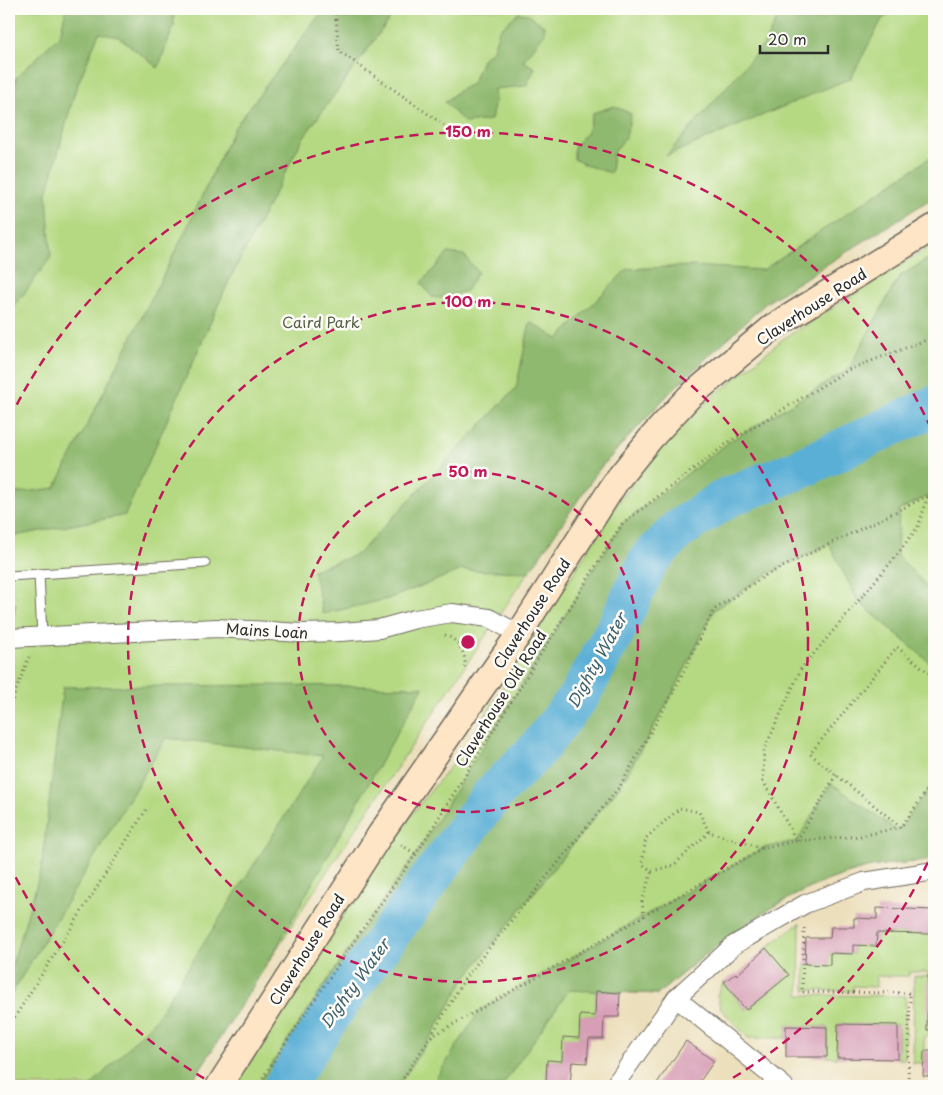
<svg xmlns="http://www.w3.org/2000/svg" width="943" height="1095" viewBox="0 0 943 1095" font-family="'Playpen Sans',sans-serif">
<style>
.green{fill:#b5d982;stroke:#708256}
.forest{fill:#90b970;stroke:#5e724e}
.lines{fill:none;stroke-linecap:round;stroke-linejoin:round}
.river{stroke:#5aafd6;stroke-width:41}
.building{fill:#d79eb6}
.lane-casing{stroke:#6f6a5e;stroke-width:11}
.street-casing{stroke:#6f6a5e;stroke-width:20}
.secondary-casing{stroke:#6f6a5e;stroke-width:28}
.path{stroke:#6f6a5e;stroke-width:3;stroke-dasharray:1 4;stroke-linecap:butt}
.lane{stroke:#fff;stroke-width:9}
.street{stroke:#fff;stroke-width:18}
.secondary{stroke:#fde5c5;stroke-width:25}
.ring{fill:none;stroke:#c2185b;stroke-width:2.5;stroke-dasharray:9 6}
.labels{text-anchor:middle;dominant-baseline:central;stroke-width:5;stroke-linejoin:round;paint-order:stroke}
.street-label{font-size:15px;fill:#2b2b2b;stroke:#fdfcf7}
.park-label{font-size:15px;fill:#545f45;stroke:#fdfcf7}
.water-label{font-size:16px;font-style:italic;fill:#3e606f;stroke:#fdfcf7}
.centre{fill:#c2185b;stroke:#fdfcf7;stroke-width:2.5}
.ring-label{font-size:15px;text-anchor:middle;font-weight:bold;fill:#c2185b;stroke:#fdfcf7;stroke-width:5;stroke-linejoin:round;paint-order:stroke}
</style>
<rect width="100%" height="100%" fill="#fdfcf7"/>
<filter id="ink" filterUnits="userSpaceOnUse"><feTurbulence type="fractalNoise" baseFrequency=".02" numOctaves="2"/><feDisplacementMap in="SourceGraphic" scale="10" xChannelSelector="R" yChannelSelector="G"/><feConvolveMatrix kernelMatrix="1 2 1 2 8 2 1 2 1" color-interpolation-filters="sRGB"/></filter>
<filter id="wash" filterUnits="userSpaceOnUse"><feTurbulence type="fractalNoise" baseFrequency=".0096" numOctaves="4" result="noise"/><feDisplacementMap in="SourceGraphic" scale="20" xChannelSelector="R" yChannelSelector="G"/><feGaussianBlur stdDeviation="1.12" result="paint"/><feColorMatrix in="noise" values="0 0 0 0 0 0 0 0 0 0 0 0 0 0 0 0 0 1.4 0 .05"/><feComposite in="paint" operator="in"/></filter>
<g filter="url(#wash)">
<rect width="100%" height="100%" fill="#ecdfbc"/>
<!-- green -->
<g class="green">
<polygon points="9,9 934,9 934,195 761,306 673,389 592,477 308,900 189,1086 9,1086"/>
<polygon points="934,244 934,255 899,277 848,370 729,442 622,524 416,854 359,934 257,1086 235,1086 392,839 462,752 612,511 658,449 708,401 783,339"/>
<path d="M934,493V860C910,863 882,863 859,870C776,894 722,940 658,994L596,991L595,1016H580L579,1038L562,1061H547L546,1084L590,1086H398L430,1038L465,978L620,786L674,691L714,610L766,575Z"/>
<polygon points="800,923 799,995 906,996 905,1059 898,1059 898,1025 838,1024 837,1058 827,1057 827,1027 787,1026 786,1038 748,1038 721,1009 717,995 724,982 746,1010 788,976 766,948"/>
<polygon points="877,933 934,934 934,1036 924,1036 924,1063 913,1063 914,976 927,976 928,972 909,972 909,976 876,976 876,987 853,986 853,991 805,990 805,964 829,965 830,953 853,954 853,945 876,945"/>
</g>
<!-- forest -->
<g class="forest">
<polygon points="66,9 173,9 174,25 158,68 119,37 99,33 75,91 47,193 51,257 9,314 9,111 16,78 60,35"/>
<polygon points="324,9 397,9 303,138 228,283 125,515 9,537 9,494 55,488 184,234 234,128"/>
<polygon points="782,9 899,9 882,19 851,78 666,156 765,43"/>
<polygon points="518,13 528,14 544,26 545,33 523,61 535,68 526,86 494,89 495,99 491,120 465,123 445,102 458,91 472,84 483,58 493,50 499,30"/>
<polygon points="614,106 631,114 626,137 613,153 611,173 585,165 574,159 574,147 587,132 593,113"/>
<polygon points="934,155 934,197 767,302 673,389 600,468 529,572 462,570 388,599 323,614 313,570 358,554 516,388 530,322 558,339 627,269 690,266 763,270"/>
<polygon points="448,253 464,255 478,272 466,291 441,298 432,297 421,283"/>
<polygon points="934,255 934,493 899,510 897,555 934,594 934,666 858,601 829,544 766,575 714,610 674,691 620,786 465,978 430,1038 398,1086 257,1086 359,934 416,854 622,524 729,442 848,370 899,277"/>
<polygon points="9,604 16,604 9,634"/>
<polygon points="273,685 423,687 264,969 189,1086 91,1086 155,1020 323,756 166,738 9,998 9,975 41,870 63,687"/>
<path d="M934,781V860C910,863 882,863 859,870C776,894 722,940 658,994L569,990L502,1086H431L480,1010L763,848L797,841L831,783L896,830L901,827Z"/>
</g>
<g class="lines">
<!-- river -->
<polyline class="river" points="284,1086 335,1008 492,795 538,749 579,696 616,629 649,560 679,529 728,497 797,470 934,406"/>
</g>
<g id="blocks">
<!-- building -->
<g class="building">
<polygon points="877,908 934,910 934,934 877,933 876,946 853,945 853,954 830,953 830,965 805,964 806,938 830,938 831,927 854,927 854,918 877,919"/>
<polygon points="766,948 789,975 746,1010 724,982 736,973 737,975"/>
<polygon points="928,976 934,976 934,1030 927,1030"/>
<polygon points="596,991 620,993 619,1017 604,1017 603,1039 589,1039 587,1063 572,1062 570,1085 546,1084 547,1060 562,1061 563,1037 579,1038 580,1015 595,1016"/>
<polygon points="838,1024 898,1025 898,1059 837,1058"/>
<polygon points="786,1026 827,1027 827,1057 786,1057"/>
<polygon points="686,1041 714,1061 703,1077 696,1086 655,1086"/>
<polygon points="924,1051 934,1051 934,1076 923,1076"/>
</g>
</g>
</g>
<g filter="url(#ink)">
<use href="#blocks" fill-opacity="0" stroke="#6f6a5e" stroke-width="1"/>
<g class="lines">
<!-- lane casing -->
<g class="lane-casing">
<g id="lane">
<polyline points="39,574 42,636"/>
<polyline points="9,576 205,563"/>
</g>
</g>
<!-- street casing -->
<g class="street-casing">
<g id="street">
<polyline points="9,638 217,628 302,633 341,632 379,629 415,619 452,613 489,618 519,634"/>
<polyline points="676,998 784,1086"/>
<polyline points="614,1086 676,998 734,945 805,904 864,882 934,871"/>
</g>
</g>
<!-- secondary casing -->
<g class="secondary-casing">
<polyline id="secondary" points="219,1086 381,833 519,634 617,480 651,438 689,397 773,327 934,227"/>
</g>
<!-- path -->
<g class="path">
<polyline points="335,9 339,51 444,125"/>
<path d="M445,635C459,640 468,655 464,670"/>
<polyline points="9,709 29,657"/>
<polyline points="836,775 797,841 763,781 764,750 801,669 897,555 918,527 928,496"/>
<polyline points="901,827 810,754 897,647 934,677"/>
<polyline points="709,832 674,865 652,871 642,864 646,838 680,808 699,812 709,832 762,848"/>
<polyline points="401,845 416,854"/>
<polyline points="644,917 642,901 652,871"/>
<polyline points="804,928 802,992 910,993 908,1086"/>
<polyline points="9,1026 146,810"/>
<polyline points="431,1037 763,848 797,841 861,836 901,827 934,781"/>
<polyline points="257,1086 359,934 416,854 622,524 729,442 848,370 934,337"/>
<polyline points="398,1086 430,1038 465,978 620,786 674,691 714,610 766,575 934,493"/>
</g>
<!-- lane -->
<use href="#lane" class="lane"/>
<!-- street -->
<use href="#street" class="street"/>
<!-- secondary -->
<use href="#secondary" class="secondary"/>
</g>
</g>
<!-- distance rings -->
<g class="ring">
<circle cx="468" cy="642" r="170"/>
<circle cx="468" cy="642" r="340"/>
<path d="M934 849A510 510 0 0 1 719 1086M217 1086A510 510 0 0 1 10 866M10 418A510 510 0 0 1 934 435"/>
</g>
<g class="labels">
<!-- street labels -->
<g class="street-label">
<text transform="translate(811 306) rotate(-33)">Claverhouse Road</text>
<text transform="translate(531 613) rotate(-57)">Claverhouse Road</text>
<text transform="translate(267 630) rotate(3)">Mains Loan</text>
<text transform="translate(500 698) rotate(-58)">Claverhouse Old Road</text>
<text transform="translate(306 949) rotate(-58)">Claverhouse Road</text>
</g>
<!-- park labels -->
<g class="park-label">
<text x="321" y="321">Caird Park</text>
</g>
<!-- water labels -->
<g class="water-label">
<text transform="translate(596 660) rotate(-61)">Dighty Water</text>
<text transform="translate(354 983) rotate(-54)">Dighty Water</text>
</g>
</g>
<circle cx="468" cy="642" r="8" class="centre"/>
<g class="ring-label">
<text x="468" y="137">150 m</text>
<text x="468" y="307">100 m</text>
<text x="468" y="477">50 m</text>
</g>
<!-- margin -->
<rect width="943" height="1095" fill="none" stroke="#fdfcf7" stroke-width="30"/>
<!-- scale -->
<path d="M760 45v8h68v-8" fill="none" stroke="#2b2b2b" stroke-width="2.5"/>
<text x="768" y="45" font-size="15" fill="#2b2b2b" stroke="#fdfcf7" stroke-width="4" paint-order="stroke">20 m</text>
</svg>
